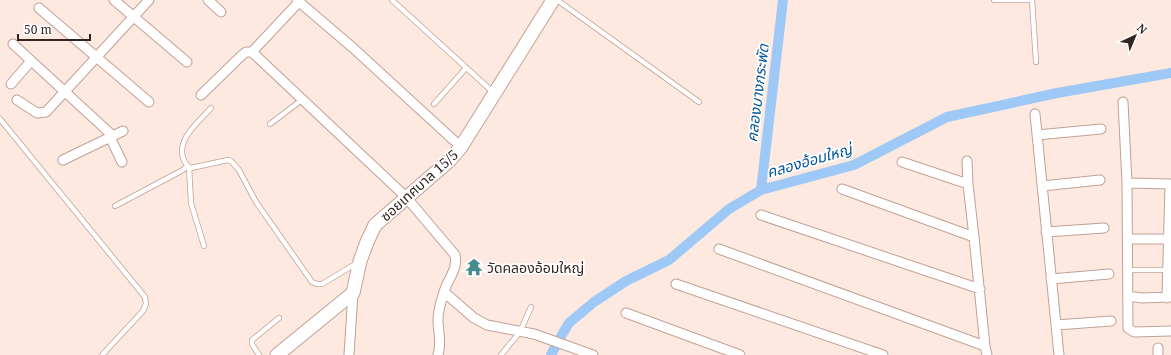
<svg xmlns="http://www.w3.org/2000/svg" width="1171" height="355" viewBox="0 0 1171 355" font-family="'Noto Serif','Noto Sans Thai',serif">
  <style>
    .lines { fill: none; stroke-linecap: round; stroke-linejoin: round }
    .canal { stroke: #9ec9f7; stroke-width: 10 }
    .lane-casing { stroke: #c2a094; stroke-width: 6 }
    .street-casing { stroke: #c2a094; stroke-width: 11 }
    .secondary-casing { stroke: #c2a094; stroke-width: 15 }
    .lane { stroke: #fff; stroke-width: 4.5 }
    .street { stroke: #fff; stroke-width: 9 }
    .secondary { stroke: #fff; stroke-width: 13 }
    .labels { text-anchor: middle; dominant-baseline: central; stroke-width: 3.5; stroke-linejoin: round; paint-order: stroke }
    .street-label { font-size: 14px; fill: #322520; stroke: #fff }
    .poi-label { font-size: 14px; fill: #322520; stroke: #fff; text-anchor: start }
    .water-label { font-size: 15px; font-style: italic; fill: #005497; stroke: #fff }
  </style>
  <rect width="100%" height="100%" fill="#fee9e1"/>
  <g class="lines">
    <path class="canal" d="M761 190 783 0
      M551 355 557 343 569 323 594 302 626 281 669 260 729 209 761 190 854 165 947 117 1057 93 1171 73"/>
    <g class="lane-casing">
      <path id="lane" d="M392 0 494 93
        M557 0 699 102
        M994 0H1032L1036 62
        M434 104 466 68
        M211 108C199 122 177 138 183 158 185 163 187 166 191 168L228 160 231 161 239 170 256 202 312 282 317 284H322L357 263
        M0 119 145 297 146 304 143 311 102 355
        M270 124 303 99
        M189 167 191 203 204 246
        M115 206 181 171 188 166
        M1127 270H1169
        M259 355 252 344V340L279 318
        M501 355 520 332 531 307"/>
    </g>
    <g class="street-casing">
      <path id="street" d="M114 0 187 62
        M208 0 221 12
        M297 0 352 47 461 147
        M39 8 149 102
        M13 44 113 136
        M252 52 299 2
        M11 84 31 61
        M201 95 241 56 246 52H252L406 197 455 255C458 270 448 278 444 292L474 318 487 325 534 334 593 355
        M17 100 37 113 46 112 149 0
        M1123 102 1127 183 1128 328 1134 332 1171 331
        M1035 114 1059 355
        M1037 135 1101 129
        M110 137 122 162
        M63 160 123 131
        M967 161 968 184
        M902 162 968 184 974 237 985 346 987 355
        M1127 183 1171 184
        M1042 186 1100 180
        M842 189 974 237
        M761 215 980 289
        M1046 232 1104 228
        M1128 239H1171
        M719 249 985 346
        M1051 279 1109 274
        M676 284 883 355
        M1128 296 1142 298 1171 297
        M1167 298 1170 184
        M626 313 740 355
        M1056 325 1111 321
        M1158 348V355
        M349 355 353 293
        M438 355C442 343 438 332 438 320 438 310 441 301 444 292"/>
    </g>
    <g class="secondary-casing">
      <path id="secondary" d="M277 355 353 293 360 261 367 242 375 225 450 160 461 147 553 0"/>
    </g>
    <use href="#lane" class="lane"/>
    <use href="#street" class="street"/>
    <use href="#secondary" class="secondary"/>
  </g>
  <defs>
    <g id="temple-bare" transform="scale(1.38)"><path d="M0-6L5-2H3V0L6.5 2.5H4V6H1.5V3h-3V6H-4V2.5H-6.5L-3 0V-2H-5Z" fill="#448c8e" stroke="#fff" stroke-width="2.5" paint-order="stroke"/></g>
  </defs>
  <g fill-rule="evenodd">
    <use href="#temple-bare" x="474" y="267"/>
  </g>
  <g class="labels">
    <g class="street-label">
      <text transform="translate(419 185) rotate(-42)">ซอยเทศบาล 15/5</text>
    </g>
    <g class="poi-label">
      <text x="487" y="267">วัดคลองอ้อมใหญ่</text>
    </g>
    <g class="water-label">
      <text transform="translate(757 93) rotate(-83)">คลองบางกระพัด</text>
      <text transform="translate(809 160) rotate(-16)">คลองอ้อมใหญ่</text>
    </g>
  </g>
  <g transform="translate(1135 36) rotate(44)" stroke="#ffffff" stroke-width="3" paint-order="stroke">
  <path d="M0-3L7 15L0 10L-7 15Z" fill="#322520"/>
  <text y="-6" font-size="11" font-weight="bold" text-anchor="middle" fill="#322520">N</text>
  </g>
  <path d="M18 34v6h72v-6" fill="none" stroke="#322520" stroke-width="2"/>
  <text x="24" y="34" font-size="12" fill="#322520" stroke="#ffffff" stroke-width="3" paint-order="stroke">50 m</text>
</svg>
